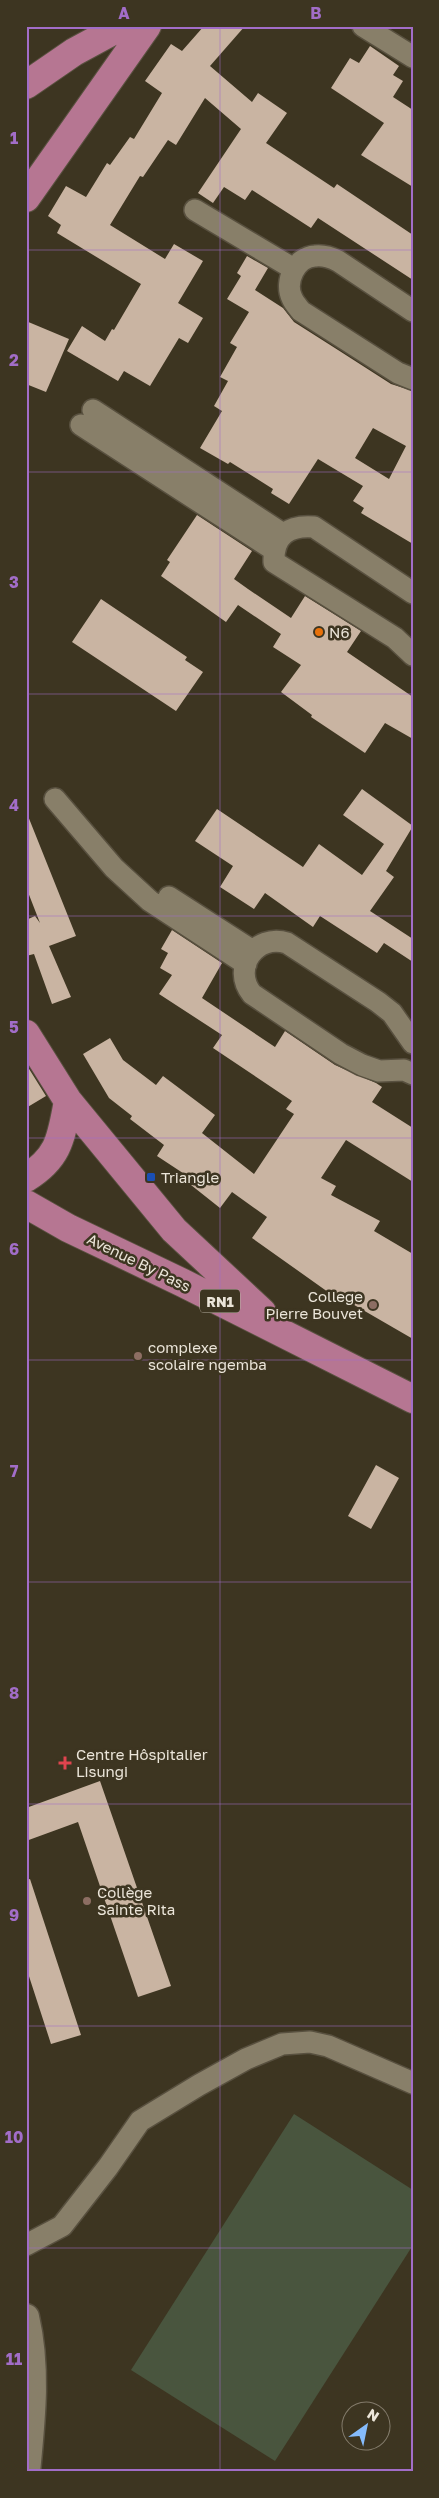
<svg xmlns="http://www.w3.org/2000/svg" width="439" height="2498" viewBox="0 0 439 2498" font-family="'Golos Text',sans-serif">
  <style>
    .green { fill: #49553e }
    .building { fill: #c9b4a2; fill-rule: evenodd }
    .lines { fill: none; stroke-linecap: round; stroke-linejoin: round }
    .minor-casing { stroke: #58503f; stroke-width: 24 }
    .tertiary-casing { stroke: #58503f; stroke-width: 29 }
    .trunk-casing { stroke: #58503f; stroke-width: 30 }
    .minor { stroke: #887f69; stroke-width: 21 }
    .tertiary { stroke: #887f69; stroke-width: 26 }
    .trunk { stroke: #b67692; stroke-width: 28 }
    .grid { fill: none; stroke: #a26dc8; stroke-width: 1; stroke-opacity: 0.55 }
    .food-dot { fill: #e8710a; stroke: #3d3521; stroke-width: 2 }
    .transit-dot { fill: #1a4fb4; stroke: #3d3521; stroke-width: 2 }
    .education-dot { fill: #8d6e63; stroke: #3d3521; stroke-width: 2 }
    .health-dot { fill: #e0444e; stroke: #3d3521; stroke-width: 2 }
    .labels { text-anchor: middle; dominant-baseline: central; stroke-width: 5; stroke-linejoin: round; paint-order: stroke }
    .shield { fill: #3d3521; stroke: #b7b0a2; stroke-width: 1 }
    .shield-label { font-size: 14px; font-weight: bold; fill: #ebe5d9 }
    .poi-label { font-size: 15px; fill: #ebe5d9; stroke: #3d3521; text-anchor: start }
    .street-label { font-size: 15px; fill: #ebe5d9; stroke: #3d3521 }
    .neatline { fill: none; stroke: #a26dc8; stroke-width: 2 }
    .grid-label { font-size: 16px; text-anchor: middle; font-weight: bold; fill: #a26dc8 }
  </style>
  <rect width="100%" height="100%" fill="#3d3521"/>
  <path class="green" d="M294 2114 413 2190V2245L275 2461 131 2370Z"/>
  <path class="building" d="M204 26H245L210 66 252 102 258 93 287 113 266 143 334 188 337 184 413 235V280L318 218 311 228 252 190 245 200 224 187 213 203 198 193 241 129 205 98 176 145 168 140 143 177 140 176 110 225 165 259 174 244 203 261 178 303 203 318 188 343 179 338 150 386 124 371 118 381 67 351 82 326 105 341 112 329 114 330 141 284 57 233 61 225 48 216 66 186 86 197 107 163 110 165 130 137 134 139 162 93 145 81 171 44 182 51Z
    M370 46 399 66 393 75 403 81 393 97 413 110V187L361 155 384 123 331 88 350 58 359 63Z
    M247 256 268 268 255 290 283 308 294 322 338 350 391 384 413 391V544L361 513 364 508 353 501 363 486 318 459 289 504 271 493 273 489 230 462 228 464 200 448 222 411 214 406 228 381 220 377 237 347 230 343 249 312 227 299 241 276 237 273ZM373 428 406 446 389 479 355 458Z
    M26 321 69 339 46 392 26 384Z
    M197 515 252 551 234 579 248 589 291 618 305 596 361 631 347 652 413 697V739L385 723 365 753 311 717 312 715 281 692 301 665 273 647 281 634 238 605 226 622 161 576 170 562 167 560Z
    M101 599 187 657 185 660 203 672 176 711 72 642Z
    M362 789 413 826 386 871 394 877 370 911 413 939V962L384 943 377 953 320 916 313 927 265 893 254 909 220 887 233 866 195 841 217 809 303 867 319 844 362 875 384 844 343 815Z
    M26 811 76 936 49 946 71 997 52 1004 34 954 26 956V920L35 916 40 923 26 887Z
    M172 930 222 963 202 998 275 1047 285 1031 335 1065 376 1083 382 1087 372 1102 413 1128V1182L346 1140 321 1178 336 1186 331 1195 380 1221 374 1231 413 1254V1339L337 1295 335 1297 252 1238 267 1217 232 1192 220 1208 191 1185 195 1181 157 1156 164 1145 130 1119 132 1116 109 1098 83 1054 110 1038 123 1060 156 1085 163 1076 215 1115 202 1133 254 1174 294 1114 286 1109 292 1101 213 1048 222 1035 159 994 172 975 160 968 168 953 161 949Z
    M26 1064 46 1096 26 1108Z
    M376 1465 399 1478 371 1529 348 1516Z
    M100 1781 171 1986 138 1997 78 1822 26 1841V1808Z
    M30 1879 81 2035 51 2044 26 1967V1880Z"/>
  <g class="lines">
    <g class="minor-casing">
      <path id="minor" d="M363 26 413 57
        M195 210 294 269
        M413 311 338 261C330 257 323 255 315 256 296 257 284 281 292 298 294 303 298 307 301 311L398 373 413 379
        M93 410 283 534
        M81 425 274 550
        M413 593 314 527C289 525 273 535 274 562L395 638 413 655
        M55 799 114 868 150 901 246 964
        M169 897 253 951
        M413 1043 392 1013 378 1002 287 943C256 933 231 968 252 994L341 1054 362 1065 379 1071 404 1070 413 1074
        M26 2245 62 2226 108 2167 140 2121 199 2085 246 2059 282 2044 310 2042 328 2046 413 2083"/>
    </g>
    <g class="tertiary-casing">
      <path id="tertiary" d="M26 2317C38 2368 32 2421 27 2472"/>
    </g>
    <g class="trunk-casing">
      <path id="trunk" d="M26 85 74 52 122 26
        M26 198 147 26
        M26 1034 68 1101 174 1230 262 1312
        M26 1178C60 1157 61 1137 68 1101
        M26 1204 68 1228 183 1283 413 1399"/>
    </g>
    <use href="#minor" class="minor"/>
    <use href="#tertiary" class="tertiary"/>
    <use href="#trunk" class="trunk"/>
  </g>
  <path class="grid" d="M220 26V2472M26 250H413M26 472H413M26 694H413M26 916H413M26 1138H413M26 1360H413M26 1582H413M26 1804H413M26 2026H413M26 2248H413"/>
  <circle class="food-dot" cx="319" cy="632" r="5"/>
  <rect class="transit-dot" x="146" y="1172" width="10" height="10" rx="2.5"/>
  <g class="education-dot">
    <circle cx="373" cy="1305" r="5"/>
    <circle cx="138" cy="1356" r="5"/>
    <circle cx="87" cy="1901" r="5"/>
  </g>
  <path class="health-dot" d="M62.5 1755.5h5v5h5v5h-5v5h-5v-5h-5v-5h5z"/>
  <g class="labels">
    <rect class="shield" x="200" y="1289.5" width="40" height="23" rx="4"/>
    <g class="shield-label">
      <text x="220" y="1301">RN1</text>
    </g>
    <g class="poi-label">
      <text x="329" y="632">N6</text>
      <text x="161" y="1177">Triangle</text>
      <text x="363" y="1296" text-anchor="end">College<tspan x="363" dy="17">Pierre Bouvet</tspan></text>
      <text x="148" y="1347">complexe<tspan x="148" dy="17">scolaire ngemba</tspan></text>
      <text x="76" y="1754">Centre Hôspitalier<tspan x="76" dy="17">Lisungi</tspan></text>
      <text x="97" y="1892">Collège<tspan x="97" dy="17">Sainte Rita</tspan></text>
    </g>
    <g class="street-label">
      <text transform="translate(139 1262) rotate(26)">Avenue By Pass</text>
    </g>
  </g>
  <rect width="439" height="2498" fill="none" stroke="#3d3521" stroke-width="55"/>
  <g transform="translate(366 2426) rotate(33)"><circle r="24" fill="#3d3521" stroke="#837b6b"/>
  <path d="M0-4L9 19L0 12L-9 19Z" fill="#85bbfb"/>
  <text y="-8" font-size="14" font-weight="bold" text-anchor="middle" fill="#ebe5d9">N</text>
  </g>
  <rect x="28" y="28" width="384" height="2442" class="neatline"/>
  <g class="grid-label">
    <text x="124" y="19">A</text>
    <text x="316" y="19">B</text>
    <text x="14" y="144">1</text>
    <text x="14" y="366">2</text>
    <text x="14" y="588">3</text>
    <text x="14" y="811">4</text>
    <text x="14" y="1033">5</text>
    <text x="14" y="1255">6</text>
    <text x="14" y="1477">7</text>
    <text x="14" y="1699">8</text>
    <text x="14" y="1921">9</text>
    <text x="14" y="2143">10</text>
    <text x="14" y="2365">11</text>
  </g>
</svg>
